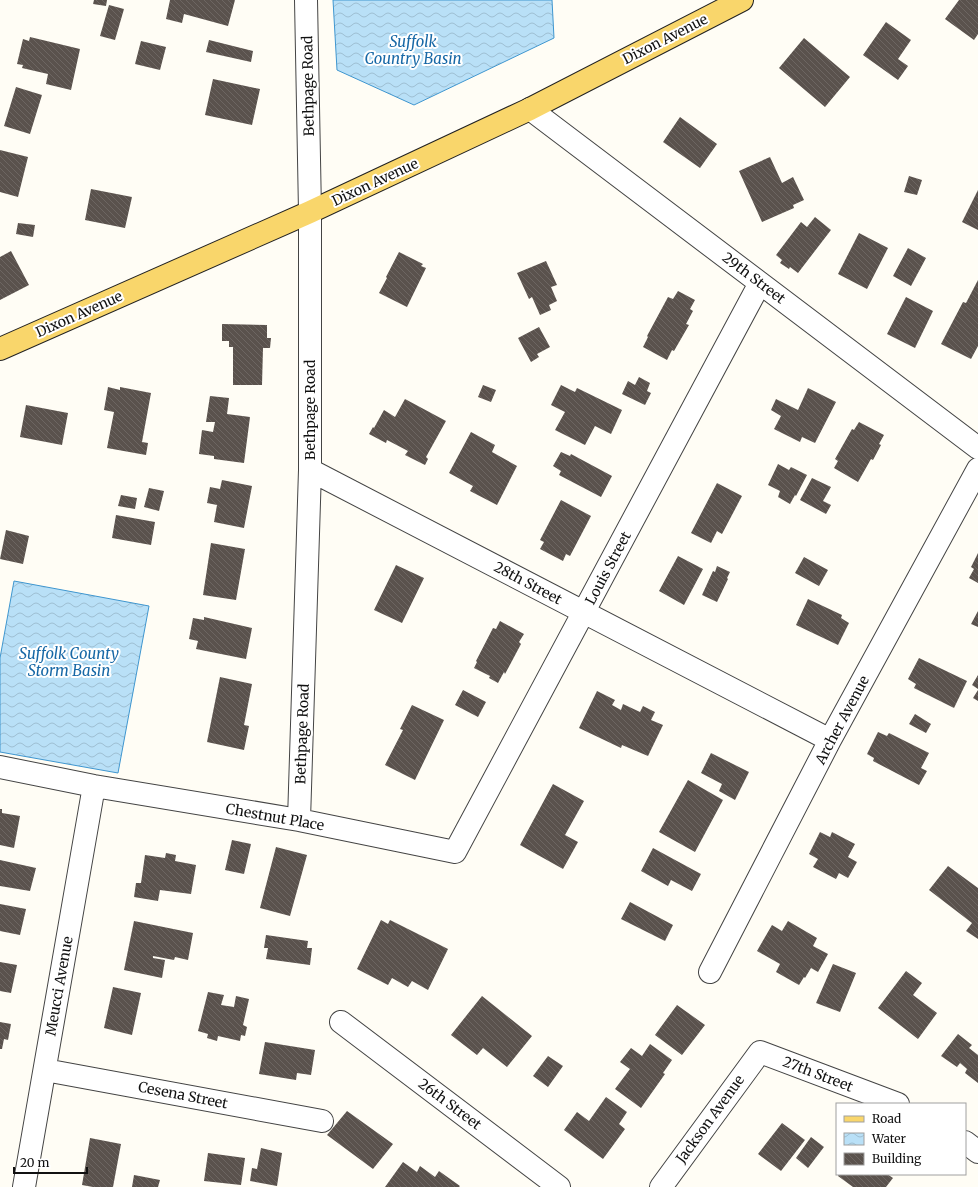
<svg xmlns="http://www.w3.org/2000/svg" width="978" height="1187" viewBox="0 0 978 1187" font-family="Merriweather,serif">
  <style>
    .water { fill: url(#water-waves); stroke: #3f96cf }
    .building { fill: url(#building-back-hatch) }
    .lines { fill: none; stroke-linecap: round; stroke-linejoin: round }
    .minor-casing { stroke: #444; stroke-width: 24 }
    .major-casing { stroke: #222; stroke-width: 24 }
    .minor { stroke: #fff; stroke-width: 22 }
    .major { stroke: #f9d66b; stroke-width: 22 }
    .labels { text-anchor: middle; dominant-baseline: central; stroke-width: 4; stroke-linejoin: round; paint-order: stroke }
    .street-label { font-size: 14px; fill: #111; stroke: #fff }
    .water-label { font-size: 15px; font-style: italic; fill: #1768a6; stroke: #fff }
  </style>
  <defs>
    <pattern id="water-waves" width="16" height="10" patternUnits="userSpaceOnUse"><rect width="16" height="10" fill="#b9e0f7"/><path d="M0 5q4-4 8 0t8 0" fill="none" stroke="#9ebfd3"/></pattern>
    <pattern id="building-back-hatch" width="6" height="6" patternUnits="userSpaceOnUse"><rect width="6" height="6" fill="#5a524d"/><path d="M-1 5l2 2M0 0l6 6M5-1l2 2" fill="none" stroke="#6d6662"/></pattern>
  </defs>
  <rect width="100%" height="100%" fill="#fffdf5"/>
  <path class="water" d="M333 0H552L554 38 414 105 337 70Z
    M14 581 149 606 118 773 0 752V658Z"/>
  <path class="building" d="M94 0H107L106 6 93 4Z
    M170 0H235L228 26 184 14 182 23 166 19Z
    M959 0H978V34L974 40 945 19Z
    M109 5 124 9 115 40 100 36Z
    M886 22 911 40 898 59 908 66 898 80 863 55Z
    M30 37 80 49 71 90 46 84 48 74 22 68 23 65 17 64 23 39 29 41Z
    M804 38 850 77 825 107 779 68Z
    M209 40 253 51 251 62 206 52Z
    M141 41 166 47 160 70 135 64Z
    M213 79 260 89 252 125 205 115Z
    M16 87 42 95 30 134 4 126Z
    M680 117 717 144 700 168 663 142Z
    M0 150 28 157 18 197 0 192Z
    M770 157 782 183 793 177 804 200 793 205 794 208 762 222 739 171Z
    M909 176 922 180 917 195 904 192Z
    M91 189 132 197 125 228 85 220Z
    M978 190V230L962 222Z
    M815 217 831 230 798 273 790 267 789 269 780 263 782 260 776 255 801 222 807 227Z
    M18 223 35 225 33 237 16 234Z
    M859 233 888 248 867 289 838 274Z
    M908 248 926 258 911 286 893 276Z
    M11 251 29 285 0 300V257Z
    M399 252 423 264 421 266 426 268 407 307 379 293 387 278 386 277Z
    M546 261 557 285 551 287 557 301 549 305 551 310 540 315 532 297 529 299 517 273Z
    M978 280V346L971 359 941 344 963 302 966 303Z
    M678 291 695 300 690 309 693 311 686 324 689 325 674 351 672 350 667 360 643 347 648 337 647 336 668 297 673 299Z
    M906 297 933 311 915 348 887 334Z
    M222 324 267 325V338H271L270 348H263L262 385H233V347H229V341H222Z
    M539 327 550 347 537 354 539 357 531 362 518 338Z
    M639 377 650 383 647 391 651 393 645 405 622 394 628 381 635 385Z
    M483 385 496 390 491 402 478 397Z
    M561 385 575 392 577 388 622 410 611 434 595 426 585 445 555 430 565 412 551 405Z
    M108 387 120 390V387L151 393 142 442 148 443 146 455 107 448 114 412 104 410Z
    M808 388 836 402 815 443 802 437 800 442 774 429 781 416 771 410 776 399 798 410Z
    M210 396 229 398 227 414 250 417 244 463 214 459V456L199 454 202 430 213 432 215 422H206Z
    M405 399 446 421 426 457 428 459 425 465 405 455 408 451 387 440 386 443 369 434 373 427 374 428 384 410 395 417Z
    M26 405 68 413 62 445 20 437Z
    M859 422 884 435 879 444 881 445 873 460 871 459 858 482 834 468 838 461 835 459 852 429 854 430Z
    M471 432 495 445 492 452 517 466 497 505 470 491 473 486 449 473Z
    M561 452 570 456 571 454 612 476 601 497 559 475 561 471 553 466Z
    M778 464 789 470 791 467 807 475 796 496 795 495 790 504 778 497 780 491 768 485Z
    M812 478 831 487 823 501 831 505 826 514 800 500Z
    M222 480 252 486 244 528 214 522 217 505 207 503 210 487 220 489Z
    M717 483 742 496 722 534 717 531 711 543 691 533Z
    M149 488 164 491 159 511 144 507Z
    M121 495 137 498 135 509 118 506Z
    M561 500 591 516 570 556 566 554 563 561 540 549 544 542 540 540Z
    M116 515 155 522 151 545 112 538Z
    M6 530 29 536 23 564 0 559Z
    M211 543 245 549 236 600 203 595Z
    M978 553V583L969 578 974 569 971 567Z
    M678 556 703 569 684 605 659 591Z
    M804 557 828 570 819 586 795 573Z
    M396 565 424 578 402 623 374 610Z
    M717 566 730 572 727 578 728 579 717 602 702 595 713 571 715 572Z
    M808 599 842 615 841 618 849 623 838 645 796 625Z
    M978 611V627L971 624Z
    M204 617 252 628 246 659 196 649 198 641 189 639 193 618 204 620Z
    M500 621 524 634 519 642 521 644 505 674 504 672 498 683 489 678 490 676 474 668 477 662 476 661 493 628 496 629Z
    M919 658 967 681 954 708 914 688 916 684 908 679Z
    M978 675V689L972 685Z
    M220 677 252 684 244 725 249 726 244 750 207 742Z
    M463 690 486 702 478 717 455 705Z
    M978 690V701L973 698Z
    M597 691 615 700 612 705 621 710 623 704 640 712 643 706 655 712 651 720 663 725 648 756 622 745 621 748 579 728Z
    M412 705 444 720 415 780 385 765 403 730 400 729Z
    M915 714 931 724 926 733 909 724Z
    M878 732 887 736 889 733 929 753 921 768 927 771 919 785 873 761 874 758 867 754Z
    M711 753 749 772 735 800 719 791 722 784 701 773Z
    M688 780 723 800 695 852 659 832Z
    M553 784 584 801 565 835 578 842 563 869 520 845Z
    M0 809H2V813L20 816 14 848 0 845Z
    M820 832 830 837 832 832 855 844 848 857 857 862 848 878 839 873 836 879 813 867 818 859 809 854Z
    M232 840 251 844 244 874 225 870Z
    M276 847 307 855 290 916 260 908Z
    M653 848 701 874 692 891 671 880 668 886 641 871Z
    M166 853 176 855 175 861 196 865 191 894 160 890 158 901 134 897 136 883H141L145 855 165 858Z
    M0 860 36 868 30 891 0 886Z
    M948 866 978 888V939L966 931 972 923 929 890Z
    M630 902 673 925 665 941 621 919Z
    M0 904 26 909 20 935 0 931Z
    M381 920 388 924 390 920 448 949 428 990 412 981 408 987 392 978 388 985 357 969Z
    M134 921 193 933 188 960 175 957 174 960 153 956V958L165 960 162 978 124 970Z
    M788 921 817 938 813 946 828 954 818 972 811 968 805 978 804 977 799 985 776 972 780 964 757 951 772 925 782 931Z
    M266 935 308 941 307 948H312L310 965 266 959 268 948H264Z
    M0 962 17 965 11 993 0 991Z
    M833 964 856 973 840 1012 816 1003Z
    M906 971 922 983 913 995 937 1013 918 1039 878 1008Z
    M113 987 141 993 132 1035 104 1028Z
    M208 992 224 995 221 1005 234 1007 236 996 249 999 243 1025 247 1027 245 1036 241 1035 240 1041 218 1036 217 1041 207 1038 208 1034 198 1031Z
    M482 996 532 1036 507 1067 483 1048 477 1055 451 1035Z
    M677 1005 705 1025 682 1055 655 1035Z
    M0 1022 11 1024 8 1040 4 1039 2 1049H0Z
    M958 1034 972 1045 969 1048 978 1055V1083L965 1073 967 1069 960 1063 957 1067 941 1056Z
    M265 1042 315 1050 311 1075 297 1073 296 1080 259 1074Z
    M650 1044 672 1060 663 1073 665 1074 641 1108 615 1089 630 1069 620 1062 631 1048 642 1056Z
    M548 1056 563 1066 548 1087 533 1076Z
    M606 1097 627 1112 619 1124 625 1129 603 1159 564 1130 577 1112 589 1121Z
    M347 1111 393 1144 373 1169 327 1135Z
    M782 1123 805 1140 781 1171 758 1154Z
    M811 1137 824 1147 808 1168 796 1158Z
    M90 1138 121 1144 113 1187H93L82 1185Z
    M261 1148 282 1153 277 1186 250 1181 252 1168 257 1169Z
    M208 1153 245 1158 241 1185 204 1181Z
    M403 1162 417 1172 420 1166 435 1177 439 1171 460 1186 459 1187H385Z
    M839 1174H887L893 1178 886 1187H853L838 1176Z
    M134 1175 160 1180 158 1187H132Z"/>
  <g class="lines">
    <g class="minor-casing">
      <path id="minor" d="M530 109 978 448
        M310 470 830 740
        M0 767 94 786 299 820 455 852 760 283
        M299 820 310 470V212L306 0
        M710 972 830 740 978 469
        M341 1022 559 1187
        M45 1070 322 1121
        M965 1142 978 1152
        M24 1187 94 786
        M661 1187 760 1052 898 1104"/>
    </g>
    <g class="major-casing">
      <path id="major" d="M0 349 310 212 530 109 742 0"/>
    </g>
    <use href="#minor" class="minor"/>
    <use href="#major" class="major"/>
  </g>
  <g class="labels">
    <g class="street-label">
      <text transform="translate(665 39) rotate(-27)">Dixon Avenue</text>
      <text transform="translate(308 86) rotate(-91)">Bethpage Road</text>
      <text transform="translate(375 182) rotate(-25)">Dixon Avenue</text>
      <text transform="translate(754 278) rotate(37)">29th Street</text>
      <text transform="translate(79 314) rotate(-24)">Dixon Avenue</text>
      <text transform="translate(310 410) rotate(-90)">Bethpage Road</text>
      <text transform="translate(608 568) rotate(-62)">Louis Street</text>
      <text transform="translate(528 583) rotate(28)">28th Street</text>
      <text transform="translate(842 720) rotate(-62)">Archer Avenue</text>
      <text transform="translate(302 734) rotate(-88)">Bethpage Road</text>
      <text transform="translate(275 817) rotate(10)">Chestnut Place</text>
      <text transform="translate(59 986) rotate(-80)">Meucci Avenue</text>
      <text transform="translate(818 1074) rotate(21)">27th Street</text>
      <text transform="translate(183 1095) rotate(11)">Cesena Street</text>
      <text transform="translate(450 1104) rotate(37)">26th Street</text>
      <text transform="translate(710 1119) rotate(-54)">Jackson Avenue</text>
    </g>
    <g class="water-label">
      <text x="413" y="41">Suffolk<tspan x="413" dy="17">Country Basin</tspan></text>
      <text x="69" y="653">Suffolk County<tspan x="69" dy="17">Storm Basin</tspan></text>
    </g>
  </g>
  <rect x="836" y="1103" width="130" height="72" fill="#ffffff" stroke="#a0a0a0"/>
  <rect x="844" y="1116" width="20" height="6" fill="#f9d66b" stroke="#a0a0a0"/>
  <text x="872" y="1123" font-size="12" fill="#111111">Road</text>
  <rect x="844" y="1133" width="20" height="12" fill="url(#water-waves)" stroke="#a0a0a0"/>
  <text x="872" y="1143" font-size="12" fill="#111111">Water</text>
  <rect x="844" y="1153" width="20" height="12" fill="url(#building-back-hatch)" stroke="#a0a0a0"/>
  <text x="872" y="1163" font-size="12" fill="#111111">Building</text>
  <path d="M14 1167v6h73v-6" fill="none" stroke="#111111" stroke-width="2"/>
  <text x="20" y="1167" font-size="12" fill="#111111" stroke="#ffffff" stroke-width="3" paint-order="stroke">20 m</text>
</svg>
